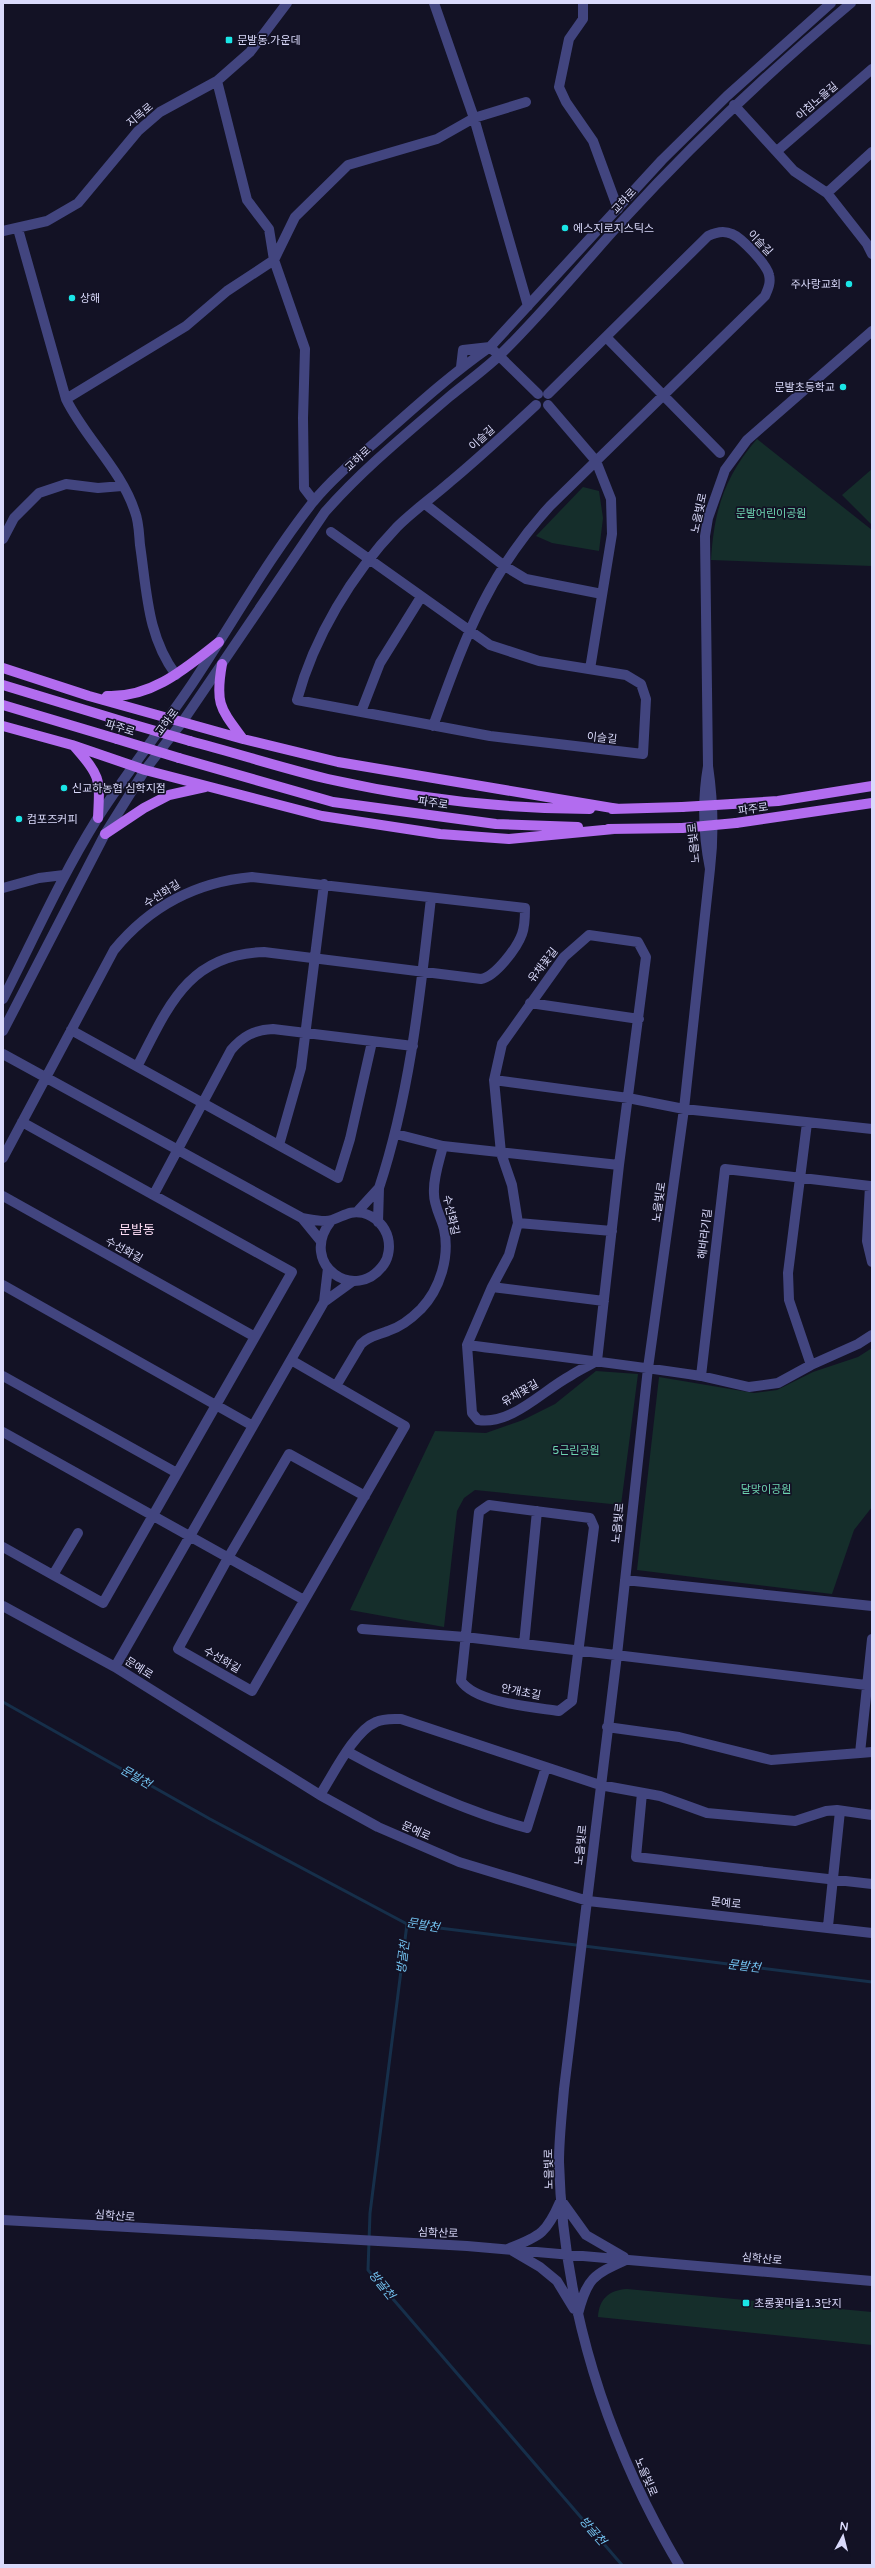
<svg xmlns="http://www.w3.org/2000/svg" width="875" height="2568" viewBox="0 0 875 2568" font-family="'Varela Round','Noto Sans KR',sans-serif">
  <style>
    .green { fill: #152e2b }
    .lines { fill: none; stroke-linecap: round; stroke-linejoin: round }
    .stream { stroke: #162f4a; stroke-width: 3 }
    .minor { stroke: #42457f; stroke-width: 10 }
    .major { stroke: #b26cef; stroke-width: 10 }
    .major-bridge { stroke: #b26cef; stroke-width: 10 }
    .poi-dot { fill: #1ae5e6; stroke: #131225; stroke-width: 1.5 }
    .labels { text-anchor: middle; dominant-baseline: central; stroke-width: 3.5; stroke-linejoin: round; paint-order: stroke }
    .poi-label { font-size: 11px; fill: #dadafb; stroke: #131225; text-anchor: start }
    .street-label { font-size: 11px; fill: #dadafb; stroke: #131225 }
    .park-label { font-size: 11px; fill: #6dd4b0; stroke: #131225 }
    .water-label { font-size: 12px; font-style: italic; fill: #73c2f0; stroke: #131225 }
    .quarter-label { font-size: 13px; fill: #fbdbf3; stroke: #131225 }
  </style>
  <rect width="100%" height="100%" fill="#131225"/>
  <path class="green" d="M757 439 872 530V566L711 560C714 511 724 477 757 439Z
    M872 469V525L842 495Z
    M583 487 599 491 603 518 599 551 552 543 536 536Z
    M872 1348V1507L854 1530 832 1594 637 1570 659 1377 754 1393 777 1390 813 1372 858 1357Z
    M596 1371 638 1374 621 1505 475 1490 464 1498 457 1511 444 1627 350 1610 435 1431 486 1433 523 1420 555 1404Z
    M627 2289 872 2312V2345L598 2317C599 2299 609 2290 627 2289Z"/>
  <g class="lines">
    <path class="stream" d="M3 1702 210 1819 407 1924 872 1982
      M407 1924 370 2213 368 2270 622 2565"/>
    <path class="minor" d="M434 3 474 118 528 306
      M583 3V19L569 39 559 87 566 102 593 141 618 209
      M217 81 247 200 269 229 274 260 305 349 303 418 304 488 314 501
      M734 105 794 171 827 193 867 244 872 254
      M777 151 872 69
      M827 193 872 152
      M18 229 66 399C85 438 121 469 135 512 139 522 139 535 140 545 147 592 147 636 176 675
      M3 231 47 221 78 203 138 131 160 112 217 81 250 52 287 3
      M606 337 720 453
      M461 367 463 350 490 347 538 394
      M66 399 186 326 227 291 274 260 295 217 348 165 437 139 474 118 526 102
      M548 405 596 461 611 499 612 534 590 669
      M425 504 503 565 526 579 602 594
      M331 532 490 645 539 661 626 675 641 684 646 699 643 754 490 736 297 700C314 637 352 574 397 527 413 511 433 497 450 482 480 457 508 431 536 405
      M3 539 14 518 39 493 66 484 98 488 122 486
      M361 712 380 663 421 597
      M433 726C465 639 486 576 550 506L765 296C768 289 771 283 769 275 767 265 742 238 732 234 724 230 716 232 708 236L548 394
      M708 766C702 801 703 834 710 869 714 835 713 800 708 766L705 536 708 518 725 470 747 440 872 331
      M3 888 39 878 64 875
      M3 999C34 938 61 877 97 819 126 773 161 730 192 684 232 624 268 559 313 502 332 479 356 459 379 439 415 407 450 375 490 347L662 160 727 96 831 3
      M530 1003 639 1019
      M71 1030 338 1178 350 1139 372 1042
      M3 1031 105 834 145 770 183 721 325 512C363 469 406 434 449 397 466 383 484 370 500 355 544 312 583 264 624 219 695 141 771 70 851 3
      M3 1054 302 1218
      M807 1123 788 1273 789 1300 811 1365
      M396 1134 443 1146 619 1165
      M279 1145 301 1068 324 884
      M3 1158 114 950C150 906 196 882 252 877L525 908C525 916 525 926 522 934 517 948 495 977 481 979L264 952C188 954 168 1007 138 1065
      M379 1188C410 1094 420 996 431 898
      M154 1194 231 1050C243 1036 254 1030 273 1029L413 1046
      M3 1196 255 1337
      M357 1212 379 1188 378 1222
      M518 1223 612 1231
      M320 1240 302 1218C310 1219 324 1223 332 1220 344 1216 350 1210 363 1213 375 1216 385 1226 388 1238 390 1246 389 1257 384 1264 356 1305 297 1264 331 1221
      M872 1262 867 1241 870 1186 725 1169 701 1376 749 1387 778 1383 811 1365 858 1344 872 1335
      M328 1268 324 1302 353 1281
      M3 1285 253 1426
      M492 1287 604 1301
      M467 1345 492 1287 509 1255 518 1223 512 1185 501 1153 494 1080
      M291 1360 405 1426 252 1691 178 1649 228 1558 289 1454 365 1496
      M3 1376 177 1473
      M701 1376C623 1364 545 1355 467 1345L472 1413 478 1420C512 1425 542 1391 570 1376 579 1370 588 1366 597 1361L619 1165 646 957 638 942 589 935 564 957 502 1044 494 1080 628 1098 684 1109 872 1129
      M336 1386 361 1344C369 1336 378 1335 388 1331 401 1327 412 1318 421 1309 440 1289 450 1257 444 1229 441 1217 434 1206 434 1194 433 1178 439 1162 443 1146
      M3 1432 304 1600
      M489 1505 590 1518 594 1527 572 1701 559 1711C533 1707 476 1703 461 1681L479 1512Z
      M3 1547 103 1603 292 1272 22 1122
      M53 1575 78 1533
      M625 1580 872 1606
      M3 1606 115 1667 320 1795 378 1827 459 1862 588 1901 872 1933
      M362 1629 465 1637 866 1685 872 1684
      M872 1639 860 1753 872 1752
      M524 1644 537 1511
      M115 1667 324 1302
      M607 1727 679 1737 771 1760 860 1753
      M348 1752C406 1784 464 1811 527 1828L546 1767
      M642 1793 636 1857 872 1884
      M320 1795C333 1775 354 1731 376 1722 384 1718 393 1719 401 1719L600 1785 660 1796 707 1813 795 1821 826 1811 837 1810 872 1815
      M828 1926 840 1811
      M563 2203 586 2235 624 2257
      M3 2220 467 2246 872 2281
      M510 2248C541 2236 547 2232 560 2202
      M511 2250 540 2267 557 2281 574 2309
      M578 2314C587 2278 593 2275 626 2260
      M679 2565C606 2442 563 2305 559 2162 559 2138 562 2113 564 2089L617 1655 648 1368 684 1109 710 869"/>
    <path class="major" d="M222 664C215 704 220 708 243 739
      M3 668 89 696 243 739 338 762 618 809
      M3 685 128 723
      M107 696C152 698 186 668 219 642
      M3 705 117 739
      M3 726 72 745 145 770 322 816 440 834 509 839 614 829
      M190 741C236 753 282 768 328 779 413 798 502 809 590 809
      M74 746C101 777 100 778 98 818
      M179 758 333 802 496 824 578 827
      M732 804 778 801 872 786
      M612 809 682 807
      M736 823 872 803
      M608 829 682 828
      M105 834 144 808 169 795 205 787"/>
    <path class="major-bridge" d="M128 723 190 741
      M117 739 179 758
      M682 807 732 804
      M682 828 736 823"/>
  </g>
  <g class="poi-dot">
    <rect x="225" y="36" width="8" height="8" rx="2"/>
    <circle cx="565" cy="228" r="4"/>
    <circle cx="849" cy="284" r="4"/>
    <circle cx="72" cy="298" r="4"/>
    <circle cx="843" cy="387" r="4"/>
    <circle cx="64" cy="788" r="4"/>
    <circle cx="19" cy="819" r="4"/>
    <rect x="742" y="2299" width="8" height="8" rx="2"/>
  </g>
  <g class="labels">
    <g class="poi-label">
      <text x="237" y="40">문발동.가운데</text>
      <text x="573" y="228">에스지로지스틱스</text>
      <text x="841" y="284" text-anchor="end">주사랑교회</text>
      <text x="80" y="298">상해</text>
      <text x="835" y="387" text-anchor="end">문발초등학교</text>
      <text x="72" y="788">신교하농협 심학지점</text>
      <text x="27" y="819">컴포즈커피</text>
      <text x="754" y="2303">초롱꽃마을1.3단지</text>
    </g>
    <g class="street-label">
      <text transform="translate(817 101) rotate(-41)">아침노을길</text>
      <text transform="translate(140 115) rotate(-40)">지목로</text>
      <text transform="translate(624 201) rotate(-47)">교하로</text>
      <text transform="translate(760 243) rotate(46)">이슬길</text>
      <text transform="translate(482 438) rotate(-42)">이슬길</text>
      <text transform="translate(358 459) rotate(-43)">교하로</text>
      <text transform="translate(699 513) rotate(-78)">노을빛로</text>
      <text transform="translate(167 722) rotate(-53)">교하로</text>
      <text transform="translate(120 728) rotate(17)">파주로</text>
      <text transform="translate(602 738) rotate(6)">이슬길</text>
      <text transform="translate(433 803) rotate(8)">파주로</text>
      <text transform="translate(753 809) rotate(-8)">파주로</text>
      <text transform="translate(694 843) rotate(-96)">노을빛로</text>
      <text transform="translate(162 894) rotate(-32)">수선화길</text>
      <text transform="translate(543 965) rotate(-52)">유채꽃길</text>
      <text transform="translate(659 1202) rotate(-82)">노을빛로</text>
      <text transform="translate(451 1215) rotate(77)">수선화길</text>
      <text transform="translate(705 1234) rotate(-83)">해바라기길</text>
      <text transform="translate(124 1250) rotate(29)">수선화길</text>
      <text transform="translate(520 1393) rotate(-30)">유채꽃길</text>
      <text transform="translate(618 1523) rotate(-84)">노을빛로</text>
      <text transform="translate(222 1660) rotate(30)">수선화길</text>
      <text transform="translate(139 1668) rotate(32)">문예로</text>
      <text transform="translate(521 1692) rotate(11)">안개초길</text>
      <text transform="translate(416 1831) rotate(24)">문예로</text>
      <text transform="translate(581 1845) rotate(-84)">노을빛로</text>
      <text transform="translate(726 1903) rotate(6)">문예로</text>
      <text transform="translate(549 2169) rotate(-91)">노을빛로</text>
      <text transform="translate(115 2216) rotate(4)">심학산로</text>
      <text transform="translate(438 2233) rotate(2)">심학산로</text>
      <text transform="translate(762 2259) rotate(5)">심학산로</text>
      <text transform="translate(646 2477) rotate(67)">노을빛로</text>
    </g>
    <g class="park-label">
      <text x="771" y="513">문발어린이공원</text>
      <text x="576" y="1450">5근린공원</text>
      <text x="766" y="1489">달맞이공원</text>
    </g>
    <g class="water-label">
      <text transform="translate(136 1777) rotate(30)">문발천</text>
      <text transform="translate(423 1925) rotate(10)">문발천</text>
      <text transform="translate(403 1957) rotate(-83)">방골천</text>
      <text transform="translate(744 1966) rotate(7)">문발천</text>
      <text transform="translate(382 2285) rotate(51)">방골천</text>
      <text transform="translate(593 2531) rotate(49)">방골천</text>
    </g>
    <g class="quarter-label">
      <text x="137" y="1230">문발동</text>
    </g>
  </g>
  <rect width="875" height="2568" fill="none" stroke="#dadafb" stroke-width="8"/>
  <g transform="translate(843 2536) rotate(7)" stroke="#131225" stroke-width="3" paint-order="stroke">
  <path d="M0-3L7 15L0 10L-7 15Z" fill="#dadafb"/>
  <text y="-6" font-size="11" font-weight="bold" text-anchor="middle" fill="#dadafb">N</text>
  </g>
</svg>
